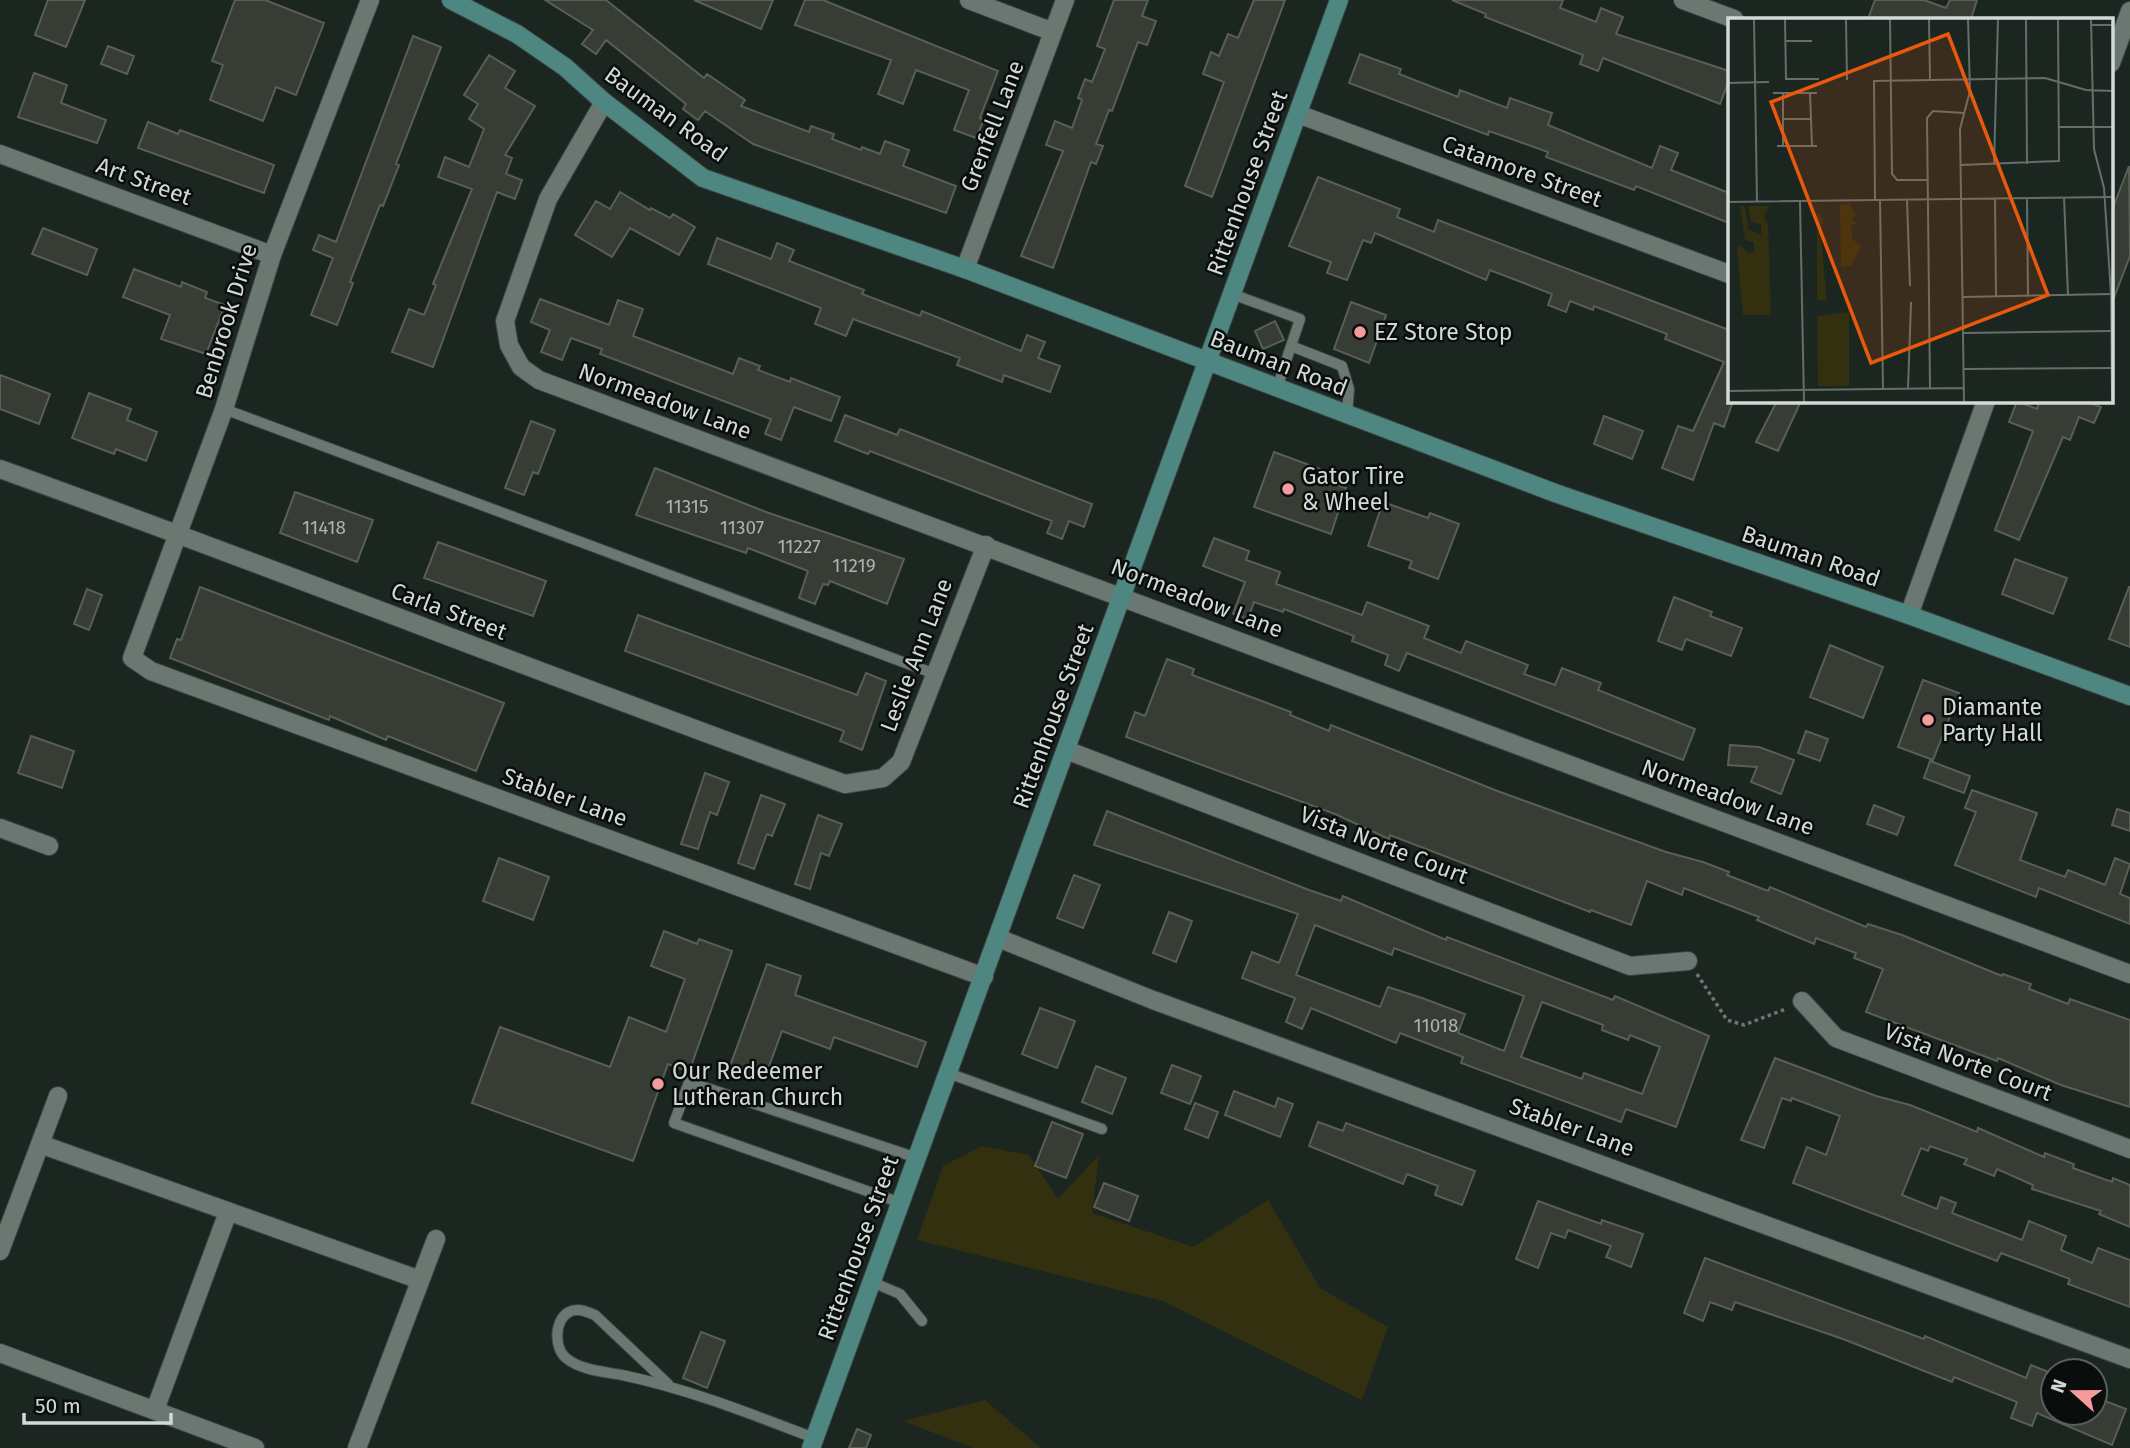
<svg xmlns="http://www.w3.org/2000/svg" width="2130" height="1448" viewBox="0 0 2130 1448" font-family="'Fira Sans',sans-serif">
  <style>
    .green { fill: #33300f }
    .building { fill: #373c34; stroke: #595f55; stroke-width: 2; fill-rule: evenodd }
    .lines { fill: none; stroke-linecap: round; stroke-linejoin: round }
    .lane-casing { stroke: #3b4440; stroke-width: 12 }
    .street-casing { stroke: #3b4440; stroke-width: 20 }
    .secondary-casing { stroke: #3b4440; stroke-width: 20 }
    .path { stroke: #6e7672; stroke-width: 3.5; stroke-dasharray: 3.5 3.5; stroke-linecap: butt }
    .lane { stroke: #6b7771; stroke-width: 10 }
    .street { stroke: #6b7771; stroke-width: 18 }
    .secondary { stroke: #4e8782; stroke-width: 18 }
    .poi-dot { fill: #f59b9e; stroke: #090e0c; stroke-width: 2.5 }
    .labels { text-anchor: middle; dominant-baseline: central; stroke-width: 5; stroke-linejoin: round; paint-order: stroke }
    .number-label { font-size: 19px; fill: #acb2ae }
    .street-label { font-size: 23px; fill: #d3d9d6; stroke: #090e0c }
    .poi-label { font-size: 23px; fill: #d3d9d6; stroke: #090e0c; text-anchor: start }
    .inset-road { fill: none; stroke: #656e69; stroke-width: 2 }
    .view { fill: #e8590c; fill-opacity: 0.15; stroke: #e8590c; stroke-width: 3.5 }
    .inset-edge { fill: none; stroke: #d3d9d6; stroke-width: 3.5 }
  </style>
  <rect width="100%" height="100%" fill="#1c2621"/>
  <path class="green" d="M982 1146 1029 1155 1058 1199 1099 1155 1092 1213 1193 1247 1268 1200 1320 1288 1388 1327 1362 1400 1163 1301 917 1240 943 1166Z
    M985 1400 1041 1448H973L903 1421Z"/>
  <path class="building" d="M48 0H85L66 47 35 35Z
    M235 0H265L324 23 296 95 276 87 263 121 210 100 223 65 212 61Z
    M545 0H606L704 78 707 74 745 100 741 106 809 132 811 126 834 134 832 139 861 150 862 147 880 154 885 141 909 150 903 166 956 186 946 213 753 144 705 111 698 120 683 109 686 104 606 40 596 54 582 44 593 30Z
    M694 0H773L761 29Z
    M805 0H823L998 71 980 118 984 120 976 138 954 130 969 90 916 70 903 104 878 94 891 60 795 25Z
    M1114 0H1148L1142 16 1156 21 1147 45 1138 42 1112 111 1109 110 1096 144 1103 146 1096 164 1091 162 1053 268 1021 256 1063 151 1046 145 1055 121 1072 128 1082 100 1078 98 1085 79 1092 82 1105 49 1097 46Z
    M1254 0H1285L1212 197 1185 186 1224 82 1203 74 1211 52 1219 56 1228 34 1238 38Z
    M1452 0H1563L1560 8 1596 22 1601 8 1623 17 1616 34 1729 71V80L1720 104 1603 58 1598 71 1580 64 1583 55 1485 17 1486 14Z
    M1875 0H1924L1946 8 1950 0H1977L1971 19H1868Z
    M413 36 441 47 396 164 399 165 383 206 380 205 350 282 353 283 337 325 311 315 333 258 313 250 319 235 336 242Z
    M108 46 134 56 127 74 101 64Z
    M1360 54 1401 69 1399 74 1458 97 1460 90 1507 108 1510 98 1552 113 1548 125 1652 168 1660 146 1678 153 1671 170 1729 193V223L1636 186 1634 190 1546 157 1548 152 1489 131 1488 135 1349 83Z
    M489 55 515 71 505 88 535 106 505 155 512 158 506 174 522 180 515 199 497 192 433 367 392 352 409 309 424 315 436 285 433 284 472 189 438 177 445 157 469 167 484 129 469 119 478 104 464 95Z
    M34 73 67 85 61 103 106 120 97 143 18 117Z
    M148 122 178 134 180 130 274 165 264 193 138 148Z
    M2129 166 2130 256 2112 303 2111 213Z
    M1318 177 1400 209 1397 217 1434 232 1438 220 1729 330V403L1732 404 1724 427 1714 423 1693 480 1662 468 1678 426 1693 431 1724 362 1665 339 1667 334 1594 306 1593 310 1570 301 1566 312 1548 305 1552 294 1490 270 1486 280 1375 233 1371 243 1363 240 1347 280 1327 273 1331 262 1289 246Z
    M620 192 650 210 651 208 670 218 673 214 695 227 679 255 630 228 612 257 575 235 596 201 610 209Z
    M43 228 97 249 87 275 32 254Z
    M717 238 771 259 777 243 794 250 789 261 864 290 862 294 920 316 922 311 1021 351 1027 335 1045 342 1038 358 1060 366 1050 392 1004 375 1002 382 957 365 960 358 853 319 846 336 815 324 821 308 708 264Z
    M134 269 181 287 182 282 207 292 205 298 225 305 206 354 161 339 170 315 123 297Z
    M540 299 609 325 618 300 643 309 633 336 733 374 739 358 760 366 758 370 790 382 791 378 840 397 831 421 794 407 781 440 765 434 771 419 600 354 602 349 571 338 562 360 541 352 550 330 531 322Z
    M1351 302 1386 315 1369 363 1334 349Z
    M1275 321 1284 340 1263 349 1255 331Z
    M0 375 50 394 39 424 0 409Z
    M89 393 131 409 127 420 157 432 146 461 116 449 114 454 72 438Z
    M1777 401H1801L1778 451 1756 442Z
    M2017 401 2037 409 2039 401H2085L2101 407 2094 423 2079 417 2070 440 2063 437 2019 540 1995 530 2033 431 2009 422Z
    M845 415 897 435 900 429 1092 504 1084 527 1069 521 1062 539 1047 533 1052 521 870 451 868 454 835 441Z
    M1604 416 1643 431 1632 459 1594 444Z
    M531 421 555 430 538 474 533 472 524 495 505 488Z
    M1274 452 1323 470 1319 479 1346 488 1331 534 1254 507Z
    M655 468 766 512 904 559 887 604 830 581 828 585 823 584 815 604 799 598 808 571 748 548 746 553 636 515Z
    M295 492 373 520 357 562 280 533Z
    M1383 502 1428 518 1430 513 1459 524 1438 579 1409 568 1412 561 1368 546Z
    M1214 538 1249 551 1246 560 1280 572 1276 584 1362 615 1367 602 1429 626 1424 638 1461 653 1466 641 1528 665 1524 674 1555 685 1562 668 1601 683 1598 690 1695 729 1683 760 1407 653 1399 671 1385 665 1388 655 1352 641 1354 636 1284 609 1283 612 1254 602 1248 619 1233 614 1245 582 1203 566Z
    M438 542 546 581 533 616 424 578Z
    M2015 559 2067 578 2053 614 2002 594Z
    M200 587 504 703 476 771 388 736 386 740 330 716 329 720 170 658 177 639 181 640Z
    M2129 587H2130V647L2109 639Z
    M87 589 102 595 89 630 74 624Z
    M1674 597 1712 612 1710 616 1742 628 1731 656 1686 639 1682 650 1658 641Z
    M638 615 857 695 866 673 886 681 862 750 840 741 844 731 625 651Z
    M1830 645 1883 667 1863 718 1810 697Z
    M1167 659 1194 669 1192 675 1291 712 1290 715 1329 731 1331 725 1500 792 1666 852 1703 862 1729 872 1727 875 1768 891 1770 887 1866 927 1868 924 1902 935 2002 976 2003 974 2031 984 2029 989 2068 1004 2070 999 2130 1020V1107L2061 1085 1998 1058 1997 1061 1866 1012 1883 969 1854 958 1856 953 1816 938 1814 944 1757 920 1759 917 1684 888 1682 895 1647 881 1631 925 1591 910 1590 912 1390 835 1389 839 1335 814 1126 737 1135 712 1145 716Z
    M1923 680 1959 693 1933 760 1898 747Z
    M1806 731 1828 739 1820 761 1798 753Z
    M31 736 74 751 62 788 18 773Z
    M1730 745 1759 747 1794 760 1781 794 1751 782 1757 767 1728 765Z
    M1930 761 1970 776 1964 793 1924 778Z
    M705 773 729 782 717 815 710 812 698 849 681 844Z
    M1972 790 2037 813 2020 860 2065 877 2068 870 2105 885 2115 858 2130 864 2120 894 2130 898V924L2039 888 2036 897 1955 865 1976 812 1965 808Z
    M761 795 785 804 772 836 767 834 754 869 738 863Z
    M1874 805 1904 817 1897 835 1867 824Z
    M2117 809 2130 813V831L2112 825Z
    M1107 811 1309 890 1341 901 1343 896 1446 940 1447 937 1613 1000 1615 996 1709 1036 1676 1127 1626 1109 1621 1122 1461 1063 1463 1057 1400 1033 1396 1043 1311 1008 1302 1029 1286 1022 1295 998 1242 978 1252 952 1279 963 1298 914 1094 845ZM1315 925 1392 955 1394 948 1524 996 1504 1051 1458 1033 1465 1014 1422 998 1388 987 1380 1007 1296 975ZM1542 1002 1603 1025 1602 1030 1628 1040 1630 1035 1660 1047 1642 1094 1584 1073 1582 1079 1521 1057Z
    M818 815 842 824 829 856 821 853 810 889 795 884Z
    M499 858 549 877 533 920 483 901Z
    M1074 875 1100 885 1083 928 1057 918Z
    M1169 912 1192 921 1176 962 1153 953Z
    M664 931 697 944 699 939 732 951 689 1072 668 1064 633 1161 472 1103 500 1027 610 1067 629 1017 666 1032 685 979 651 966Z
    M767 964 801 976 795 995 926 1042 917 1067 834 1037 830 1049 782 1031 765 1077 757 1074 755 1078 729 1069Z
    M1040 1008 1075 1021 1057 1068 1022 1054Z
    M1775 1058 1876 1096 1910 1105 1977 1132 1978 1128 2044 1157 2045 1153 2074 1164 2073 1168 2112 1182 2113 1178 2130 1185V1227L2099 1214 2101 1211 2032 1189 2033 1185 1997 1169 1994 1176 1964 1164 1967 1159 1930 1146 1928 1151 1921 1148 1902 1195 1937 1209 1941 1197 1956 1203 1952 1213 2022 1240 2029 1221 2066 1236 2061 1250 2092 1263 2098 1248 2130 1260V1307L2068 1284 2070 1279 2001 1253 1997 1261 1793 1183 1807 1147 1826 1155 1840 1116 1792 1098 1791 1101 1782 1098 1764 1148 1741 1140Z
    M1172 1065 1201 1076 1190 1104 1161 1093Z
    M1096 1066 1126 1078 1112 1114 1082 1102Z
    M1234 1091 1275 1107 1278 1098 1293 1104 1280 1137 1225 1115Z
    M1195 1103 1218 1112 1208 1138 1185 1129Z
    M1052 1122 1083 1134 1066 1178 1035 1166Z
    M1318 1122 1343 1131 1346 1123 1475 1171 1462 1205 1435 1195 1438 1186 1407 1174 1403 1184 1309 1146Z
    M1104 1183 1138 1196 1129 1221 1094 1207Z
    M1538 1201 1601 1224 1602 1220 1643 1234 1631 1267 1606 1257 1611 1246 1568 1230 1565 1238 1551 1233 1538 1268 1516 1259Z
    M1705 1258 1924 1339 1925 1336 2026 1378 2031 1365 2051 1373 2047 1382 2053 1385V1413H2095V1397L2126 1409 2112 1445 2037 1413 2032 1426 2011 1418 2017 1402 1954 1377 1952 1382 1843 1339 1735 1302 1732 1310 1710 1302 1703 1321 1684 1313Z
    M701 1332 725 1341 707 1388 683 1378Z
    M857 1429 871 1435 866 1448H849Z"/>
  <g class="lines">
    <g class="lane-casing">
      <path id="lane" d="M1232 294 1300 319 1277 388
        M1291 346 1342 366 1349 389 1347 415
        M224 409 935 674
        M948 1073 1102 1129
        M901 1203 674 1123 689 1082 917 1158
        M872 1282 900 1294 922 1321
        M668 1384 595 1315C587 1312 577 1307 569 1312 554 1320 554 1348 566 1358 580 1370 605 1372 622 1375 689 1389 751 1414 814 1438"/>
    </g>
    <g class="street-casing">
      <path id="street" d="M370 0 272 255 224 409 132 658 151 671 984 977
        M969 0 1053 32
        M1683 0 1734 19
        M2111 63 2130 11
        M604 102 548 199 505 321 509 345 521 367 539 380C1070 575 1599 777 2130 974
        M1298 114 1729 274
        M0 154 272 255
        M965 269 1065 0
        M0 469C283 571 562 682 845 784L883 778 901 762 986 545
        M1909 615 1986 401
        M1066 750 1630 966 1688 961
        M0 828 49 846
        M998 938 1153 1000 2130 1359
        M1802 1001 1836 1038 2130 1149
        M40 1144 420 1280
        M0 1251 58 1096
        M0 1353 255 1448
        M155 1410 228 1212
        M357 1448 436 1239"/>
    </g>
    <g class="secondary-casing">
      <path id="secondary" d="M451 0 517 34 565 67 604 102 703 178 965 269 1555 493 1909 615 2130 696
        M811 1448 1339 0"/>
    </g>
    <path class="path" d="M1697 974 1727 1020 1744 1025 1786 1009"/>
    <use href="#lane" class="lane"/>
    <use href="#street" class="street"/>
    <use href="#secondary" class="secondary"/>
  </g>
  <g class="poi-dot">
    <circle cx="1360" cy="332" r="7"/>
    <circle cx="1288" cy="489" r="7"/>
    <circle cx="1928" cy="720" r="7"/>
    <circle cx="658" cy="1084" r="7"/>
  </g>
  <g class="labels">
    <g class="number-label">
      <text x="687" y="506">11315</text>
      <text x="324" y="527">11418</text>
      <text x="742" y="527">11307</text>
      <text x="799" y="546">11227</text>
      <text x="854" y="565">11219</text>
      <text x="1436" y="1025">11018</text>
    </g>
    <g class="street-label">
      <text transform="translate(666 114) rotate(36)">Bauman Road</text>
      <text transform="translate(992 126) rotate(-69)">Grenfell Lane</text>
      <text transform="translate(1522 171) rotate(20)">Catamore Street</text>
      <text transform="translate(144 181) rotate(20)">Art Street</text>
      <text transform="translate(1247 183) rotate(-70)">Rittenhouse Street</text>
      <text transform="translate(226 321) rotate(-73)">Benbrook Drive</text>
      <text transform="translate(1279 363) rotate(21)">Bauman Road</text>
      <text transform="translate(665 401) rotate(20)">Normeadow Lane</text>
      <text transform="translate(1811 556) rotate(19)">Bauman Road</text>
      <text transform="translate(1197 598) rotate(21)">Normeadow Lane</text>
      <text transform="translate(449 611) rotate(21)">Carla Street</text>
      <text transform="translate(916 655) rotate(-69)">Leslie Ann Lane</text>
      <text transform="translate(1053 716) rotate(-70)">Rittenhouse Street</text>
      <text transform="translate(565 797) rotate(20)">Stabler Lane</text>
      <text transform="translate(1728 797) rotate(20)">Normeadow Lane</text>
      <text transform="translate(1384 845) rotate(21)">Vista Norte Court</text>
      <text transform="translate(1968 1062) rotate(21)">Vista Norte Court</text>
      <text transform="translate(1572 1127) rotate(20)">Stabler Lane</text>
      <text transform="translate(858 1248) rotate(-70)">Rittenhouse Street</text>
    </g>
    <g class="poi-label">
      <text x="1374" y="332">EZ Store Stop</text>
      <text x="1302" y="476">Gator Tire<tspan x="1302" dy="26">&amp; Wheel</tspan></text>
      <text x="1942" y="707">Diamante<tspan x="1942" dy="26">Party Hall</tspan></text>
      <text x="672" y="1071">Our Redeemer<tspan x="672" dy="26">Lutheran Church</tspan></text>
    </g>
  </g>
  <g transform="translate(1728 18)">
    <rect width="385" height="385" fill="#1c2621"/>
    <path d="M122 186 127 196 124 202 131 205 123 207 124 221 133 228 123 248 113 249 112 187ZM12 188H17L20 211 33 217V206L23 204 20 188H42L36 198 40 206 43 297H15L9 230 13 227 19 235H26V224L17 222ZM89 193 95 202 92 213 99 283 89 282ZM121 294V368H90L89 298Z" fill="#33300f"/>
    <path class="inset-road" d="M26 1 29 184M57 1 58 61H91M118 1 119 62M162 1 164 156 169 162H200M201 1 202 61M298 1 299 146M363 1 366 131 376 170 383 276 384 384M363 7H385M57 23H84M0 65 41 64M45 75H89M55 75V128M82 75 84 128M55 101H83M331 109H385M49 128H89M233 147 331 143 330 1M266 147 270 1M336 179 340 277M267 180 268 278M299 180 300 278M147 182 146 63 317 60 358 72 385 73M179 182 182 268M152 183 155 371M0 184 385 179M72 184 76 384M235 279 384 276M235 315 385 313M236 351 385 350M202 370 199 100 205 93 236 95M180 371 183 284M0 373 236 370M236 384 232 111 242 73 240 1"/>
    <path class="view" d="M220 16 320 277 143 345 43 84Z"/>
    <rect width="385" height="385" class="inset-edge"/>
  </g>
  <g transform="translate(2074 1392) rotate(291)"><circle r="33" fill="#090e0c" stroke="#5a5f5d" stroke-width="2"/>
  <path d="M0-5L12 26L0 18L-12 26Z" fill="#f59b9e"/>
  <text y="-10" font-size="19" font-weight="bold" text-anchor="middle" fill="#d3d9d6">N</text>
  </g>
  <path d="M24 1413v10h147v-10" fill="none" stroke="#d3d9d6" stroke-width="3.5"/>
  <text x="35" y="1413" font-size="21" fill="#d3d9d6" stroke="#090e0c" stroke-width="5" paint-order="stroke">50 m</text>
</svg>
